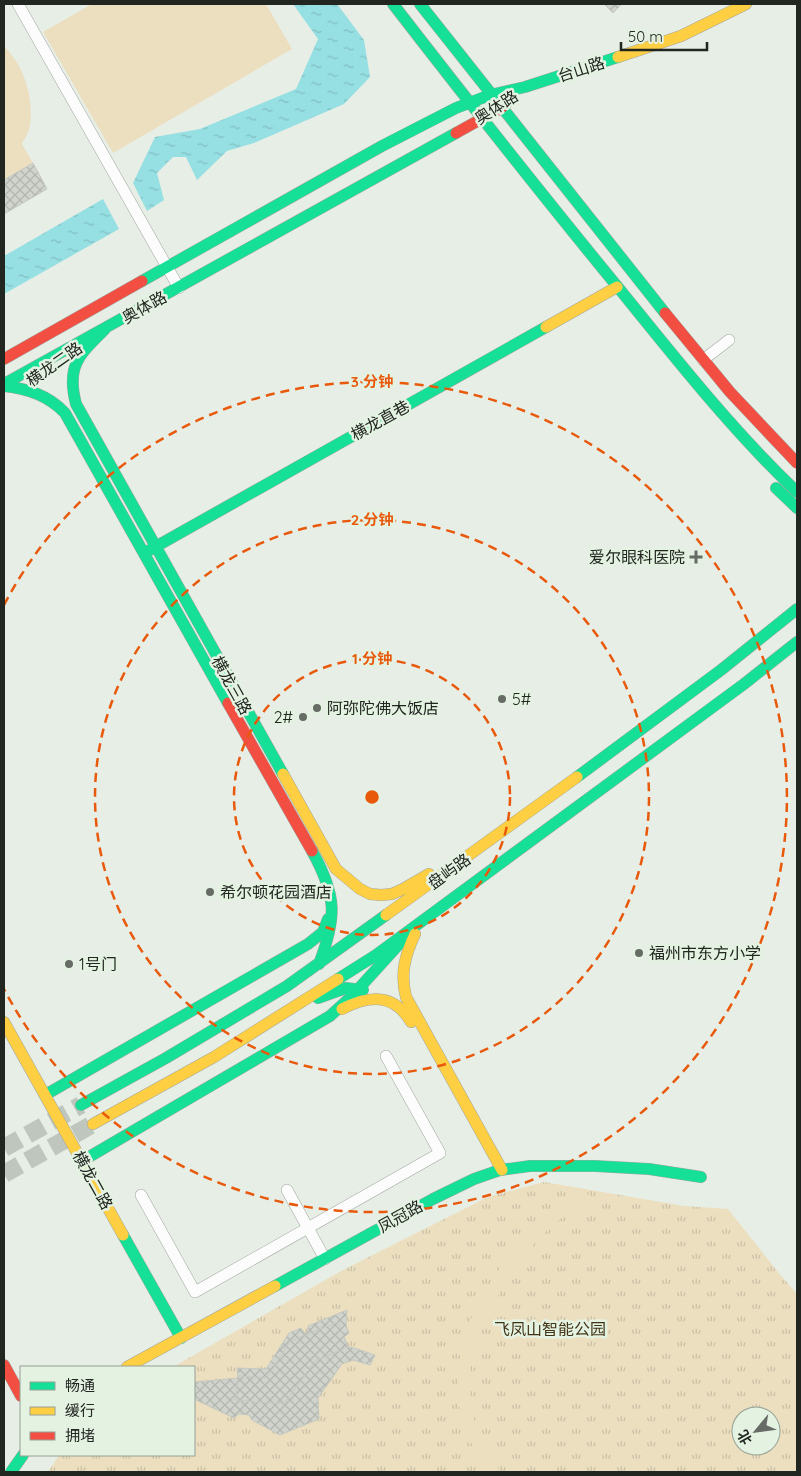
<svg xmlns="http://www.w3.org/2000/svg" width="801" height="1476" viewBox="0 0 801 1476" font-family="Quicksand,'Noto Sans SC',sans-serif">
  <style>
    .park { fill: url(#park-tufts); fill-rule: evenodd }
    .pitch { fill: #ecdfc0 }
    .water { fill: url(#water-ripples) }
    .building { fill: url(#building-cross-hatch); stroke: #c5c9c1 }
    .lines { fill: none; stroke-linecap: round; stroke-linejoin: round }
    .primary-tunnel { stroke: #bfc6be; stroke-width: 18; stroke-dasharray: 18 9; stroke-linecap: butt }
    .street-casing { stroke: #a2a7a1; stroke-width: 12 }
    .fast-casing { stroke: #a2a7a1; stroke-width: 12 }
    .slow-casing { stroke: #a2a7a1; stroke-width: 12 }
    .jam-casing { stroke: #a2a7a1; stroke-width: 12 }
    .street { stroke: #fbfcfb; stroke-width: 11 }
    .fast { stroke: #16e098; stroke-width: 11 }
    .slow { stroke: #ffcf43; stroke-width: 11 }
    .jam { stroke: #f24e42; stroke-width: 11 }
    .ring { fill: none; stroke: #e8590c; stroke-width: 2.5; stroke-dasharray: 9 6 }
    .poi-dot { fill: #666c65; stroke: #e4f2e2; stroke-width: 2 }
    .labels { text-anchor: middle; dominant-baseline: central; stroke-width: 5; stroke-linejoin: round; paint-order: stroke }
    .street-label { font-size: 16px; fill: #212620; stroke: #e4f2e2 }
    .poi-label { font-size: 16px; fill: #212620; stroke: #e4f2e2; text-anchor: start }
    .park-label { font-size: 16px; fill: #443416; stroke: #e4f2e2 }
    .centre { fill: #e8590c; stroke: #e4f2e2; stroke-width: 2.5 }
    .ring-label { font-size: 15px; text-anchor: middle; font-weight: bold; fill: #e8590c; stroke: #e4f2e2; stroke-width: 5; stroke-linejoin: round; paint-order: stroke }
  </style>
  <defs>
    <pattern id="park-tufts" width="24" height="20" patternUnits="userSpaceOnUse" patternTransform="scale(1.25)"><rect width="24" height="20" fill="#ecdfc0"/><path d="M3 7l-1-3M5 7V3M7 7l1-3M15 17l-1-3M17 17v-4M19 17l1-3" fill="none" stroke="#cabfa5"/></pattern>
    <pattern id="water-ripples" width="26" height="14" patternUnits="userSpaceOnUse" patternTransform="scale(1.25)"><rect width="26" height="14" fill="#96dfe2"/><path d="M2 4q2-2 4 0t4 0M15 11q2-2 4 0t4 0" fill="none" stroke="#81bfc2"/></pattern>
    <pattern id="building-cross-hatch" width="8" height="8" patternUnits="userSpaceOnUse" patternTransform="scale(1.25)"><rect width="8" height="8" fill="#d1d4cc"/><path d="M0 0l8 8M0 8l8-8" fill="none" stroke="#b3b6af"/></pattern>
  </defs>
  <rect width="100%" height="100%" fill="#e7eee6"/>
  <path class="park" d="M544 1182 684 1206 728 1209 778 1272 797 1294V1472H48L59 1455H194V1367H173L341 1271 488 1197ZM741 1416H771V1446H741Z"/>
  <path class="pitch" d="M92 4H266L292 49 113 153 43 32Z
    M4 46C24 66 34 97 30 126 29 132 25 138 22 144L33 163 4 180Z
    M590 1194 592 1208 564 1216 551 1226 523 1256 506 1281 477 1337 471 1362 470 1384 472 1414 482 1442 500 1472H486L467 1435 459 1406 458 1378 462 1334 501 1266 538 1221 562 1201Z"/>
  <path class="water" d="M293 4H337L364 40 370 77 344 104 254 143 227 151 197 180 186 157H173L157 173 164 200 147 211 133 183 155 137 200 129 296 89 318 39Z
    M103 199 119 229 4 294V256Z"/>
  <path class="building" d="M604 4H622L613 13Z
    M33 163 47 189 4 214V180Z
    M347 1310 346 1325 349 1333 344 1337 348 1347 354 1348 375 1355 370 1365 353 1360 342 1364 318 1398 319 1419 280 1435 252 1420 249 1415 239 1414 234 1418 194 1399V1382L238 1378 237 1368 266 1369 289 1333 301 1328 304 1333 308 1331V1326Z
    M338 1322 348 1347 315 1361 284 1404 235 1400 238 1376 267 1378 290 1341Z"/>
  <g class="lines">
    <path class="primary-tunnel" d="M4 1148 81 1105
      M4 1174 93 1124"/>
    <g class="street-casing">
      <path id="street" d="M18 4 179 288
        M703 360 729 340
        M287 1190 325 1259
        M141 1195 195 1292 440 1153 386 1056"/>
    </g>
    <g class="fast-casing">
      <path id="fast" d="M393 4C468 101 543 196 621 291 677 360 732 430 797 492
        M420 4 665 313
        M142 281 382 146 456 108 490 95 525 87 618 57
        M105 329C79 355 66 366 76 404L283 774
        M4 384 456 133
        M4 386C28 389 48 395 65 413L228 703
        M776 488 797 508
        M148 551 546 327
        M577 777 721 670 797 609
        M312 851C337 896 337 917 319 964
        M338 979 376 955 744 684 797 642
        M318 998 346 988 363 990
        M45 1095 308 944 323 932 328 919
        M81 1105 166 1058 287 986 386 915
        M82 1161 330 1016 352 996 401 942
        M123 1235 181 1338
        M275 1286 433 1199 474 1179 500 1170 530 1166H595L649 1169 701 1177
        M11 1472 23 1455"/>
    </g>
    <g class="slow-casing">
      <path id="slow" d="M618 57 681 36 746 4
        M546 327 617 287
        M283 774 336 869 360 889 370 894 381 895 392 894 403 889 429 874
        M386 915 577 777
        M415 934C405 955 400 974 406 997L502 1170
        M342 1009C369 995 394 993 411 1022
        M4 1022 123 1235
        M93 1124 214 1057 338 979
        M127 1367 275 1286"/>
    </g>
    <g class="jam-casing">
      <path id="jam" d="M456 133 501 108 509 101
        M665 313 730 392 797 463
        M4 359 142 281
        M228 703 312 851
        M4 1365 21 1396"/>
    </g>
    <use href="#street" class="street"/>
    <use href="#fast" class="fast"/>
    <use href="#slow" class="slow"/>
    <use href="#jam" class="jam"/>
  </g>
  <g class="ring">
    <circle cx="372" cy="797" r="138"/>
    <circle cx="372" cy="797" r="277"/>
    <path d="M4 605A415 415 0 1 1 4 989"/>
  </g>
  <g class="poi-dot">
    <path d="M693.5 549.5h5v5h5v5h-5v5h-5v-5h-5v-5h5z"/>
    <circle cx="502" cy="699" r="5"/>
    <circle cx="317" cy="708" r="5"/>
    <circle cx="303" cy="717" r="5"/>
    <circle cx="210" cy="892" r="5"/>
    <circle cx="639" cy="953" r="5"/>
    <circle cx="69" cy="964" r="5"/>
  </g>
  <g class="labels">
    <g class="street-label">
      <text transform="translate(581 69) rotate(-18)">台山路</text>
      <text transform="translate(496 107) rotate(-33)">奥体路</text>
      <text transform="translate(144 307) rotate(-29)">奥体路</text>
      <text transform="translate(54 364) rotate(-35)">横龙二路</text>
      <text transform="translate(380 420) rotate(-29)">横龙直巷</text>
      <text transform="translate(232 685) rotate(61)">横龙三路</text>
      <text transform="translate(449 871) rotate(-36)">盘屿路</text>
      <text transform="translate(93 1180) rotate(61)">横龙二路</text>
      <text transform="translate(400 1216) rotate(-29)">凤冠路</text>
    </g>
    <g class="poi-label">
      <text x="685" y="557" text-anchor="end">爱尔眼科医院</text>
      <text x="512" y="699">5#</text>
      <text x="327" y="708">阿弥陀佛大饭店</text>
      <text x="293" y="717" text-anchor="end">2#</text>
      <text x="220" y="892">希尔顿花园酒店</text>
      <text x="649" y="953">福州市东方小学</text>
      <text x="79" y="964">1号门</text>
    </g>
    <g class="park-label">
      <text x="550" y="1329">飞凤山智能公园</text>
    </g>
  </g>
  <circle cx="372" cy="797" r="8" class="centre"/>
  <g class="ring-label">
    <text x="372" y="387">3 分钟</text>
    <text x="372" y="525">2 分钟</text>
    <text x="372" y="664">1 分钟</text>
  </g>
  <rect width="801" height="1476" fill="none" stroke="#212620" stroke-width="10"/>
  <rect x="20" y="1366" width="175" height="90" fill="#e4f2e2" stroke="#96a094"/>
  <rect x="30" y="1382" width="25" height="8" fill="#16e098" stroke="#96a094"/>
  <text x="65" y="1391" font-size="15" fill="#212620">畅通</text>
  <rect x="30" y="1407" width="25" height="8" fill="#ffcf43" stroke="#96a094"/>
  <text x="65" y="1416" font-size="15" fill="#212620">缓行</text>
  <rect x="30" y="1432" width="25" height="8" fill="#f24e42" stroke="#96a094"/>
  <text x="65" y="1441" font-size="15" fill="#212620">拥堵</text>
  <g transform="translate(756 1431) rotate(241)"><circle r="24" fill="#e4f2e2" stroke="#96a094"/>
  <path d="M0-4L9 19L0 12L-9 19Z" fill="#666c65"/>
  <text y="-8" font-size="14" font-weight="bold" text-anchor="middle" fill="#212620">北</text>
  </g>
  <path d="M621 42v8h86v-8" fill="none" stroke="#212620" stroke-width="2.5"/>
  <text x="628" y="42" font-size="15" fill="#212620" stroke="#e4f2e2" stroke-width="4" paint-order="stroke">50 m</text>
</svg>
